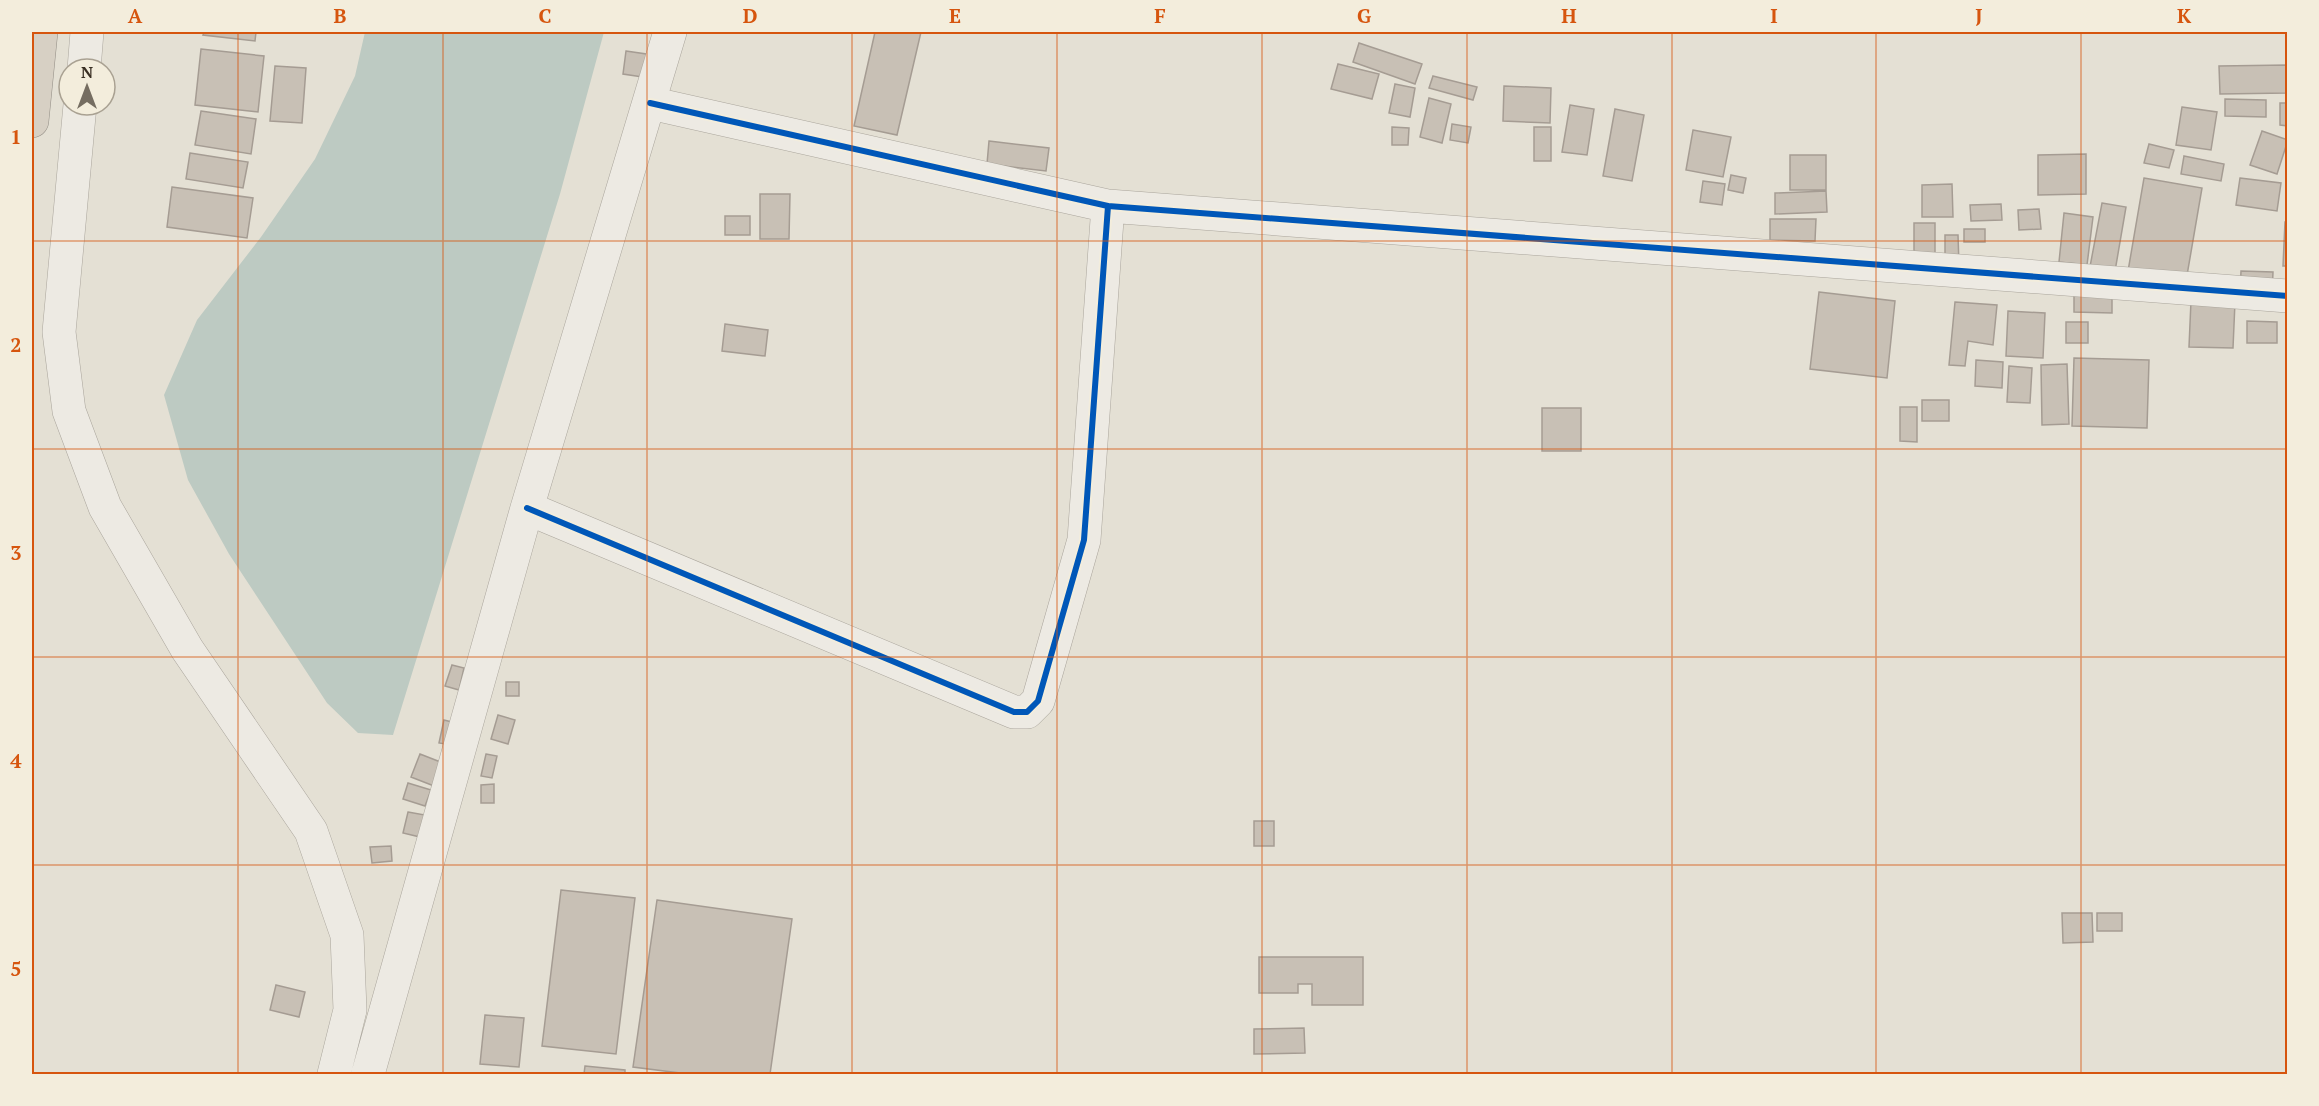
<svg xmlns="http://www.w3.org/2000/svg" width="2319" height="1106" viewBox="0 0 2319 1106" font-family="'PT Serif',serif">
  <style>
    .water { fill: #bdcac2 }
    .building { fill: #c8c0b5; stroke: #a59c93; stroke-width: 1.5 }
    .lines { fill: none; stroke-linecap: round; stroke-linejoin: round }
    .minor-casing { stroke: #aaa59c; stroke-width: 34 }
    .highway-casing { stroke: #908b83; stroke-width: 34 }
    .minor { stroke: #edeae3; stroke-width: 33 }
    .highway { stroke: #d7d0c4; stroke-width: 33 }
    .cycleway-casing { stroke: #f3eddc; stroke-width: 10 }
    .cycleway { stroke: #0057b8; stroke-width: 6 }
    .grid { fill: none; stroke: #d6550e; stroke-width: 1.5; stroke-opacity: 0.55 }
    .neatline { fill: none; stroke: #d6550e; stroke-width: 2 }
    .grid-label { font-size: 20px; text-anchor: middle; font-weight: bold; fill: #d6550e }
  </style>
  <rect width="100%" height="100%" fill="#e4e0d4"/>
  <path class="water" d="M365 32H604L560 194 393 735 358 733 327 703 229 554 188 480 164 395 197 320 261 237 315 159 355 76Z"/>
  <path class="building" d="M204 32H256L255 41 203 35Z
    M875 32H921L897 135 854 126Z
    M1359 43 1422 64 1415 84 1353 62Z
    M201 49 264 56 258 112 195 105Z
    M626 51 653 55 649 78 623 74Z
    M1338 64 1379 74 1372 99 1331 89Z
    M2288 65V93L2220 94 2219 66Z
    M275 66 306 68 302 123 270 121Z
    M1433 76 1477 87 1473 100 1429 88Z
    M1395 84 1415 88 1410 117 1389 113Z
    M1504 86 1551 88 1550 123 1503 121Z
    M1429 98 1451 104 1442 143 1420 137Z
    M2225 99 2266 100V117L2225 116Z
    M2280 103H2288V126L2280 125Z
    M1570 105 1594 109 1587 155 1562 152Z
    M2182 107 2217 112 2211 150 2176 145Z
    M1615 109 1644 115 1632 181 1603 176Z
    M201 111 256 119 251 154 195 145Z
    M1452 124 1471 127 1468 143 1450 140Z
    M1392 127 1409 128 1408 145H1392Z
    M1534 127H1551V161H1534Z
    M1693 130 1731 137 1723 177 1686 170Z
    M2262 131 2288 140 2277 174 2250 165Z
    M989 141 1049 148 1046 171 987 164Z
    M2149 144 2174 150 2169 168 2144 163Z
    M190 153 248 162 243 188 186 179Z
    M2086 154V194L2038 195V155Z
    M1790 155H1826V190H1790Z
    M2184 156 2224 164 2221 181 2181 174Z
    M1731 175 1746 178 1743 193 1728 190Z
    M2144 178 2202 188 2185 287 2127 277Z
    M2240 178 2281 183 2277 211 2236 205Z
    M1703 181 1725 184 1722 205 1700 202Z
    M1952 184 1953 217H1922V185Z
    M172 187 253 198 247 238 167 227Z
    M1826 191 1827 212 1775 214V193Z
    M760 194H790L789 239H760Z
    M2102 203 2126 207 2114 277 2089 272Z
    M2001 204 2002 220 1971 221 1970 205Z
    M2039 209 2041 229 2019 230 2018 210Z
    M2064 213 2093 217 2087 265 2059 262Z
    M725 216H750V235H725Z
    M1770 219H1816L1815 241 1770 240Z
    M2285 222H2288V266H2283Z
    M1914 223H1935V254H1914Z
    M1964 229H1985V242H1964Z
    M1945 235H1958L1959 266 1945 267Z
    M2241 271 2273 272 2272 295 2240 294Z
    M1819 292 1895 301 1887 378 1810 369Z
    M2074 295H2112V313L2074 312Z
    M2191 301 2235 302 2233 348 2189 347Z
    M1955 302 1997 305 1993 345 1968 341 1965 366 1949 365Z
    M2008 311 2045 313 2043 358 2006 356Z
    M2247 321 2277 322V343H2247Z
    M2066 322H2088V343H2066Z
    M725 324 768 330 765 356 722 351Z
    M2074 358 2149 360 2147 428 2072 426Z
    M1976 360 2003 362 2002 388 1975 386Z
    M2067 364 2069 424 2042 425 2041 365Z
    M2009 366 2032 368 2030 403 2007 402Z
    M1922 400H1949V421H1922Z
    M1900 407H1917V442L1900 441Z
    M1542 408H1581V451H1542Z
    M452 665 464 668 459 690 445 686Z
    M506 682H519V696H506Z
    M498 715 515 720 508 744 491 739Z
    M444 720 456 723 451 745 439 743Z
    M420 754 443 763 434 786 411 777Z
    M486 754 497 756 492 778 481 776Z
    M408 783 431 790 425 806 403 799Z
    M494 784V803H481V785Z
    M408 812 425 815 420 837 403 833Z
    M1254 821H1274V846H1254Z
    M391 846 392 861 372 863 370 847Z
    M561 890 635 898 616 1054 542 1046Z
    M657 900 792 919 770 1074H688L633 1067Z
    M2062 913H2092L2093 942 2063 943Z
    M2097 913H2122V931H2097Z
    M1259 957H1363V1005H1312V984H1298V993H1259Z
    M276 985 305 992 299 1017 270 1010Z
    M485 1015 524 1018 519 1067 480 1064Z
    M1304 1028 1305 1053 1254 1054V1029Z
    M585 1066 625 1070V1074H584Z"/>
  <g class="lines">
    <g class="minor-casing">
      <path id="minor" d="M84 69 87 32
        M80 105 59 332 69 411 105 507 187 649 311 831 347 935 350 1010 334 1074
        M1108 206 2288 296
        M527 508 1014 712H1027L1038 701 1084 540 1108 206 650 103
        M368 1074 527 508 670 32"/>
    </g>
    <g class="highway-casing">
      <path id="highway" d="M32 121 41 32"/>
    </g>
    <use href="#minor" class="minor"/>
    <use href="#highway" class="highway"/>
    <g class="cycleway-casing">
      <path id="cycleway" d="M1108 206 2288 296
        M527 508 1014 712H1027L1038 701 1084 540 1108 206 650 103"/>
    </g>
    <use href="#cycleway" class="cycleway"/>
  </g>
  <path class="grid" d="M238 32V1074M443 32V1074M647 32V1074M852 32V1074M1057 32V1074M1262 32V1074M1467 32V1074M1672 32V1074M1876 32V1074M2081 32V1074M32 241H2288M32 449H2288M32 657H2288M32 865H2288"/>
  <rect width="2319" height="1106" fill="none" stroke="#f3eddc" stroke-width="66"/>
  <g transform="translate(87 87)"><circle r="28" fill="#f3eddc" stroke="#a9a192" stroke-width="1.5"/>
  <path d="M0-4.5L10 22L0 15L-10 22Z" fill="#756d61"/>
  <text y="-9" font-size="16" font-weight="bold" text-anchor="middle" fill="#392f23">N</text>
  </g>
  <rect x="33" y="33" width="2253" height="1040" class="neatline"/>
  <g class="grid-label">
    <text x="135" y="23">A</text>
    <text x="340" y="23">B</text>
    <text x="545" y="23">C</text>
    <text x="750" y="23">D</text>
    <text x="955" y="23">E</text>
    <text x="1160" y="23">F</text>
    <text x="1364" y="23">G</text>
    <text x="1569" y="23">H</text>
    <text x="1774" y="23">I</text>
    <text x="1979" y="23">J</text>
    <text x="2184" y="23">K</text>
    <text x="16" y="144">1</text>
    <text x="16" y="352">2</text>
    <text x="16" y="560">3</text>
    <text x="16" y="768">4</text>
    <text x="16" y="976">5</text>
  </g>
</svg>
